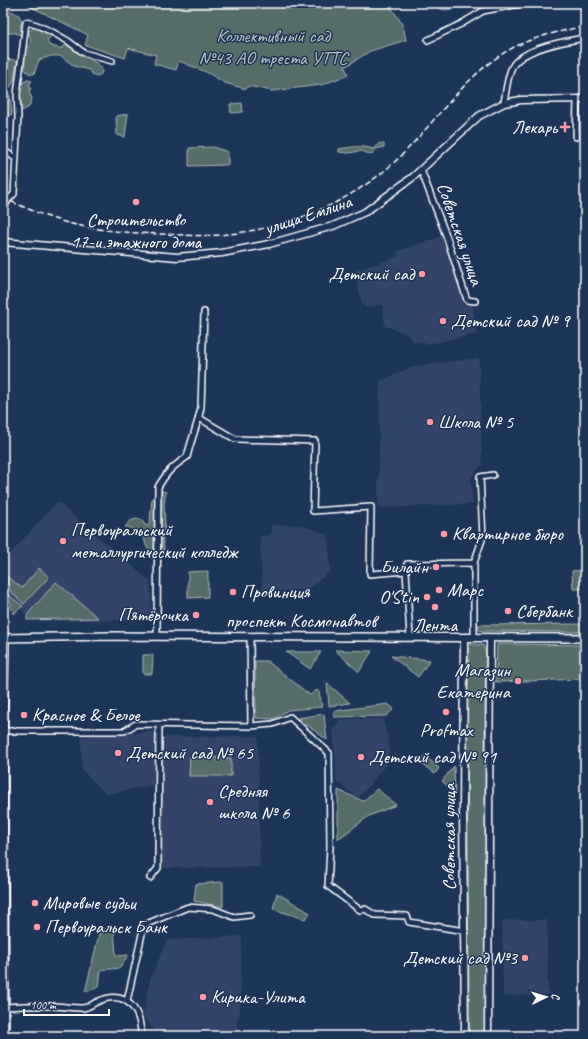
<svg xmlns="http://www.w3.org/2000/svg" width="588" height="1039" viewBox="0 0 588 1039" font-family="Caveat,sans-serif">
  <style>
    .built { fill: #324468 }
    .green { fill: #576e6a; stroke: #abb6b4 }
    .water { fill: #44688b; stroke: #8fa4b9 }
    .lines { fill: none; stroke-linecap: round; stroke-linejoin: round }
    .minor-casing { stroke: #fff; stroke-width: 8 }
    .tertiary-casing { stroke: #fff; stroke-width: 9 }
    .secondary-casing { stroke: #fff; stroke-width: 10 }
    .minor { stroke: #1d3557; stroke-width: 5 }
    .tertiary { stroke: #1d3557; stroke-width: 6 }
    .secondary { stroke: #1d3557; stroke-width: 7 }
    .rail { stroke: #fff; stroke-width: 1.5; stroke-dasharray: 6 3; stroke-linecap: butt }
    .poi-dot { fill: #ff9aa2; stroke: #1d3557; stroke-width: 1.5 }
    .labels { text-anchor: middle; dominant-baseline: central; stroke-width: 3; stroke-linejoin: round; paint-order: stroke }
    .park-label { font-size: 19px; fill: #bcc5c3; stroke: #1d3557 }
    .poi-label { font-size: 19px; fill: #fff; stroke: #1d3557; text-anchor: start }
    .street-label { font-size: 19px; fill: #fff; stroke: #1d3557 }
  </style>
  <rect width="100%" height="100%" fill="#1d3557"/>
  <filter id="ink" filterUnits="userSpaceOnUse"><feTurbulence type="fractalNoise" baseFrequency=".025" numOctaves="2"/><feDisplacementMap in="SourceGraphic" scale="8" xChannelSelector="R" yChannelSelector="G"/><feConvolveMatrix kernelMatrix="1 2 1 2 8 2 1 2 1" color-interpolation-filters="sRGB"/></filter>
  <g filter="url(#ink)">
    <path class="built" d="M445 235 464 306 472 304 478 334 429 344 412 341 407 334 385 326 382 304 366 308 362 304 354 271 397 257 398 251Z
      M479 358 482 464 471 478 473 504 378 508 380 381 414 366Z
      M59 503 150 581 152 620 33 621 9 596 3 570V562L55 504Z
      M271 525H302L328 535 330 572 307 590 262 592 260 536 271 535Z
      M585 700V781H581L580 701Z
      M339 719H383L390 749 385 766 358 798 337 782 333 728H337V722H339Z
      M155 732 154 785 106 794 82 770 81 736Z
      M258 736 260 867 161 868 159 737Z
      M502 920H547L548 995 503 996Z
      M242 936 240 1009 237 1022 238 1036H159L143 1016 150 979 167 940Z"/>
    <path class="green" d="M23 3H388L403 25 406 40 370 51 345 67 348 75 321 85 272 91 248 86 246 89 225 83 206 72 179 61 176 70 154 64 156 55 128 48 125 58 85 45 88 35Z
      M3 7 19 15 22 22 20 27 23 33 20 35 16 33H3Z
      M33 28C40 28 47 30 51 36L47 41 49 45 58 48H62L66 44 73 48 84 56 94 61 101 67 102 73 98 76 93 75 89 70 74 66 61 56H51L39 60 34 74H30L25 70C25 66 24 61 25 56 27 45 34 44 28 32Z
      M3 59 15 60 18 63C12 74 18 82 6 91L10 96 12 114 6 117 3 120V83L6 81 5 75 3 74Z
      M27 80 32 81 29 85 31 88 29 92 32 98 29 107 24 110H20L19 93 22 83Z
      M242 103 243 112 231 113 230 104Z
      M128 114 125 137 117 135 116 116Z
      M380 143 384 144V147L376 149 371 155 362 151 348 153 339 152V149C351 147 361 145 373 149Z
      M213 147 228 152V165L189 166V148Z
      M162 491 166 492 164 503 165 527 162 535 164 548 161 558 159 495Z
      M154 496 156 497V553L155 555H153C151 552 149 550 147 547 145 545 146 544 145 541 142 533 134 527 125 527 130 520 133 519 141 519L145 525 148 526 150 522 152 498Z
      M39 568 49 577 24 604 10 591 6 576 22 588Z
      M585 570V589H573L572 571Z
      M208 571V597L188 598V572Z
      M56 582 98 618 27 620V615Z
      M8 595 23 606 13 614Z
      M585 624V632L482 631 479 630 478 625Z
      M472 644 483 645 486 653 485 713 486 1036H469L467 712 469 646Z
      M497 644 585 645V679L496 682Z
      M335 650 372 651 359 672Z
      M286 652H321L310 669Z
      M143 655H153L152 674H143Z
      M391 656 430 660 418 677Z
      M255 661H267L310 695 317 690 319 692 322 707 288 710 273 719 256 718Z
      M327 683 350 703 329 706Z
      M388 704 394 709 386 716 334 717V711Z
      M324 714 327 740 298 718Z
      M425 756 439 768 435 774 418 761Z
      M190 757 231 758V776H189Z
      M454 766 455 794 442 781Z
      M377 789 396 805 369 816 338 839V790L363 801Z
      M223 882V907L194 901 196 884Z
      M277 893 310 913 305 919 273 909Z
      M114 928 116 956 128 955 120 968 101 970 99 987 85 992 100 930Z"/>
    <path class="water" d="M425 3H458L454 9 444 10Z"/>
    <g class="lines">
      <g class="minor-casing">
        <path id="minor" d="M428 40 461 24 483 11 525 3
          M504 103C506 91 507 78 512 67 522 48 566 41 585 38
          M576 137 577 99
          M3 150 15 158
          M421 170 447 238 467 300 475 301
          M3 206H5L8 200 14 194 18 117 17 94 26 22 37 25 52 32 68 41 84 53 112 61
          M199 418 235 439 315 441 313 511 371 507 370 574 406 571 410 637
          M406 571 407 564 474 563
          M157 636 158 487C167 472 172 467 187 457 191 440 198 424 201 407L204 312
          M250 636 251 726
          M474 638V563L483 537 480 477 493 475
          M3 731H124L136 724 251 726 273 724 290 717 329 753 330 847 328 886 360 910 365 909 375 915 407 916 409 922 465 931
          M150 878 158 868 159 725
          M127 1001 144 925 188 907 213 909 234 917 250 915
          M4 1007C20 1006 36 1005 51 1006 61 1006 72 1008 82 1008 89 1008 93 1003 99 1001 127 989 141 1011 141 1036"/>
      </g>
      <g class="tertiary-casing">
        <path id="tertiary" d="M3 242 177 257 222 253 269 244 333 226 365 212 413 177 479 116 504 103 521 100 585 99
          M3 628 5 638
          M464 638 463 810 465 1036
          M488 1036 490 638"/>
      </g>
      <g class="secondary-casing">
        <path id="secondary" d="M5 1036 3 731 5 638 107 636 585 638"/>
      </g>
      <use href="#minor" class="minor"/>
      <use href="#tertiary" class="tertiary"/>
      <use href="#secondary" class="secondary"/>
      <path class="rail" d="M3 198C24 207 45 217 68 223 99 231 130 233 162 234 184 235 206 237 228 234 286 228 345 205 390 166 430 131 461 78 507 51 531 37 558 32 585 26"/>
    </g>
  </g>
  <g class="poi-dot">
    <path d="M563 121h4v4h4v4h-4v4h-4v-4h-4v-4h4z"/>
    <circle cx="136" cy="202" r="4"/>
    <circle cx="422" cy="274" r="4"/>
    <circle cx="443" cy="321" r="4"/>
    <circle cx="430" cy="422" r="4"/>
    <circle cx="444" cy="534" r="4"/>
    <circle cx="63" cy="541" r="4"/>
    <circle cx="436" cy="567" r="4"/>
    <circle cx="439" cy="590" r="4"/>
    <circle cx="233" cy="592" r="4"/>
    <circle cx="427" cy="597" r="4"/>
    <circle cx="435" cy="607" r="4"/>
    <circle cx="508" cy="611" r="4"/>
    <circle cx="196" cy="615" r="4"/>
    <circle cx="518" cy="681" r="4"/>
    <circle cx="446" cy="712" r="4"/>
    <circle cx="24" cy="715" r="4"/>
    <circle cx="118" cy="753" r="4"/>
    <circle cx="361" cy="757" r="4"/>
    <circle cx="210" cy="802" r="4"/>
    <circle cx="35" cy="903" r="4"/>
    <circle cx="37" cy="927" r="4"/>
    <circle cx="525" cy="958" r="4"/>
    <circle cx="203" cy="997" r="4"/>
  </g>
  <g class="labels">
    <g class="park-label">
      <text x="273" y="36">Коллективный сад<tspan x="273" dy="22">№43 АО треста УТТС</tspan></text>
    </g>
    <g class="poi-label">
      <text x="557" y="127" text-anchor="end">Лекарь</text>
      <text x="136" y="220" text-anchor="middle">Строительство<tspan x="136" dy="22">17-и этажного дома</tspan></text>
      <text x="414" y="274" text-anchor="end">Детский сад</text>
      <text x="451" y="321">Детский сад № 9</text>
      <text x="438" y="422">Школа № 5</text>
      <text x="71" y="530">Первоуральский<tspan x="71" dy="22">металлургический колледж</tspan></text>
      <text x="452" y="534">Квартирное бюро</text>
      <text x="428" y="567" text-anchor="end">Билайн</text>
      <text x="447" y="590">Марс</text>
      <text x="241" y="592">Провинция</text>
      <text x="419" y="597" text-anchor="end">O'Stin</text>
      <text x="516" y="611">Сбербанк</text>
      <text x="188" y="615" text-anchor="end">Пятёрочка</text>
      <text x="435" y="625" text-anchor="middle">Лента</text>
      <text x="510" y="670" text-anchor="end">Магазин<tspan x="510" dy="22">Екатерина</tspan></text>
      <text x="32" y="715">Красное &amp; Белое</text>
      <text x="446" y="730" text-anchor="middle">Profmax</text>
      <text x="126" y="753">Детский сад № 65</text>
      <text x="369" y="757">Детский сад № 91</text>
      <text x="218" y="791">Средняя<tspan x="218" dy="22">школа № 6</tspan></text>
      <text x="43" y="903">Мировые судьи</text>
      <text x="45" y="927">Первоуральск Банк</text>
      <text x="517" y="958" text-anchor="end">Детский сад №3</text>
      <text x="211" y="997">Кирика-Улита</text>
    </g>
    <g class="street-label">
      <text transform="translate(308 215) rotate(-18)">улица Емлина</text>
      <text transform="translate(460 234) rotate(71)">Советская улица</text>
      <text x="301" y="621">проспект Космонавтов</text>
      <text transform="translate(449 837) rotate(-90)">Советская улица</text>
    </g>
  </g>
  <rect width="588" height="1039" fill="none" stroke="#1d3557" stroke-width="16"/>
  <rect x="8" y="8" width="572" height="1023" fill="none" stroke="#fff" stroke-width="1.5" filter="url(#ink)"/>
  <g transform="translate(546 997) rotate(85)" stroke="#1d3557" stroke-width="3" paint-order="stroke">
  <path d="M0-3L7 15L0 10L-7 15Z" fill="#ffffff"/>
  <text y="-6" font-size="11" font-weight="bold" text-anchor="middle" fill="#ffffff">С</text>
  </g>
  <path d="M24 1009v6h85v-6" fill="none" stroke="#ffffff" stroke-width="2"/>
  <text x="30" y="1009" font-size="12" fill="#ffffff" stroke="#1d3557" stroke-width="3" paint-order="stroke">100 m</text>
</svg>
